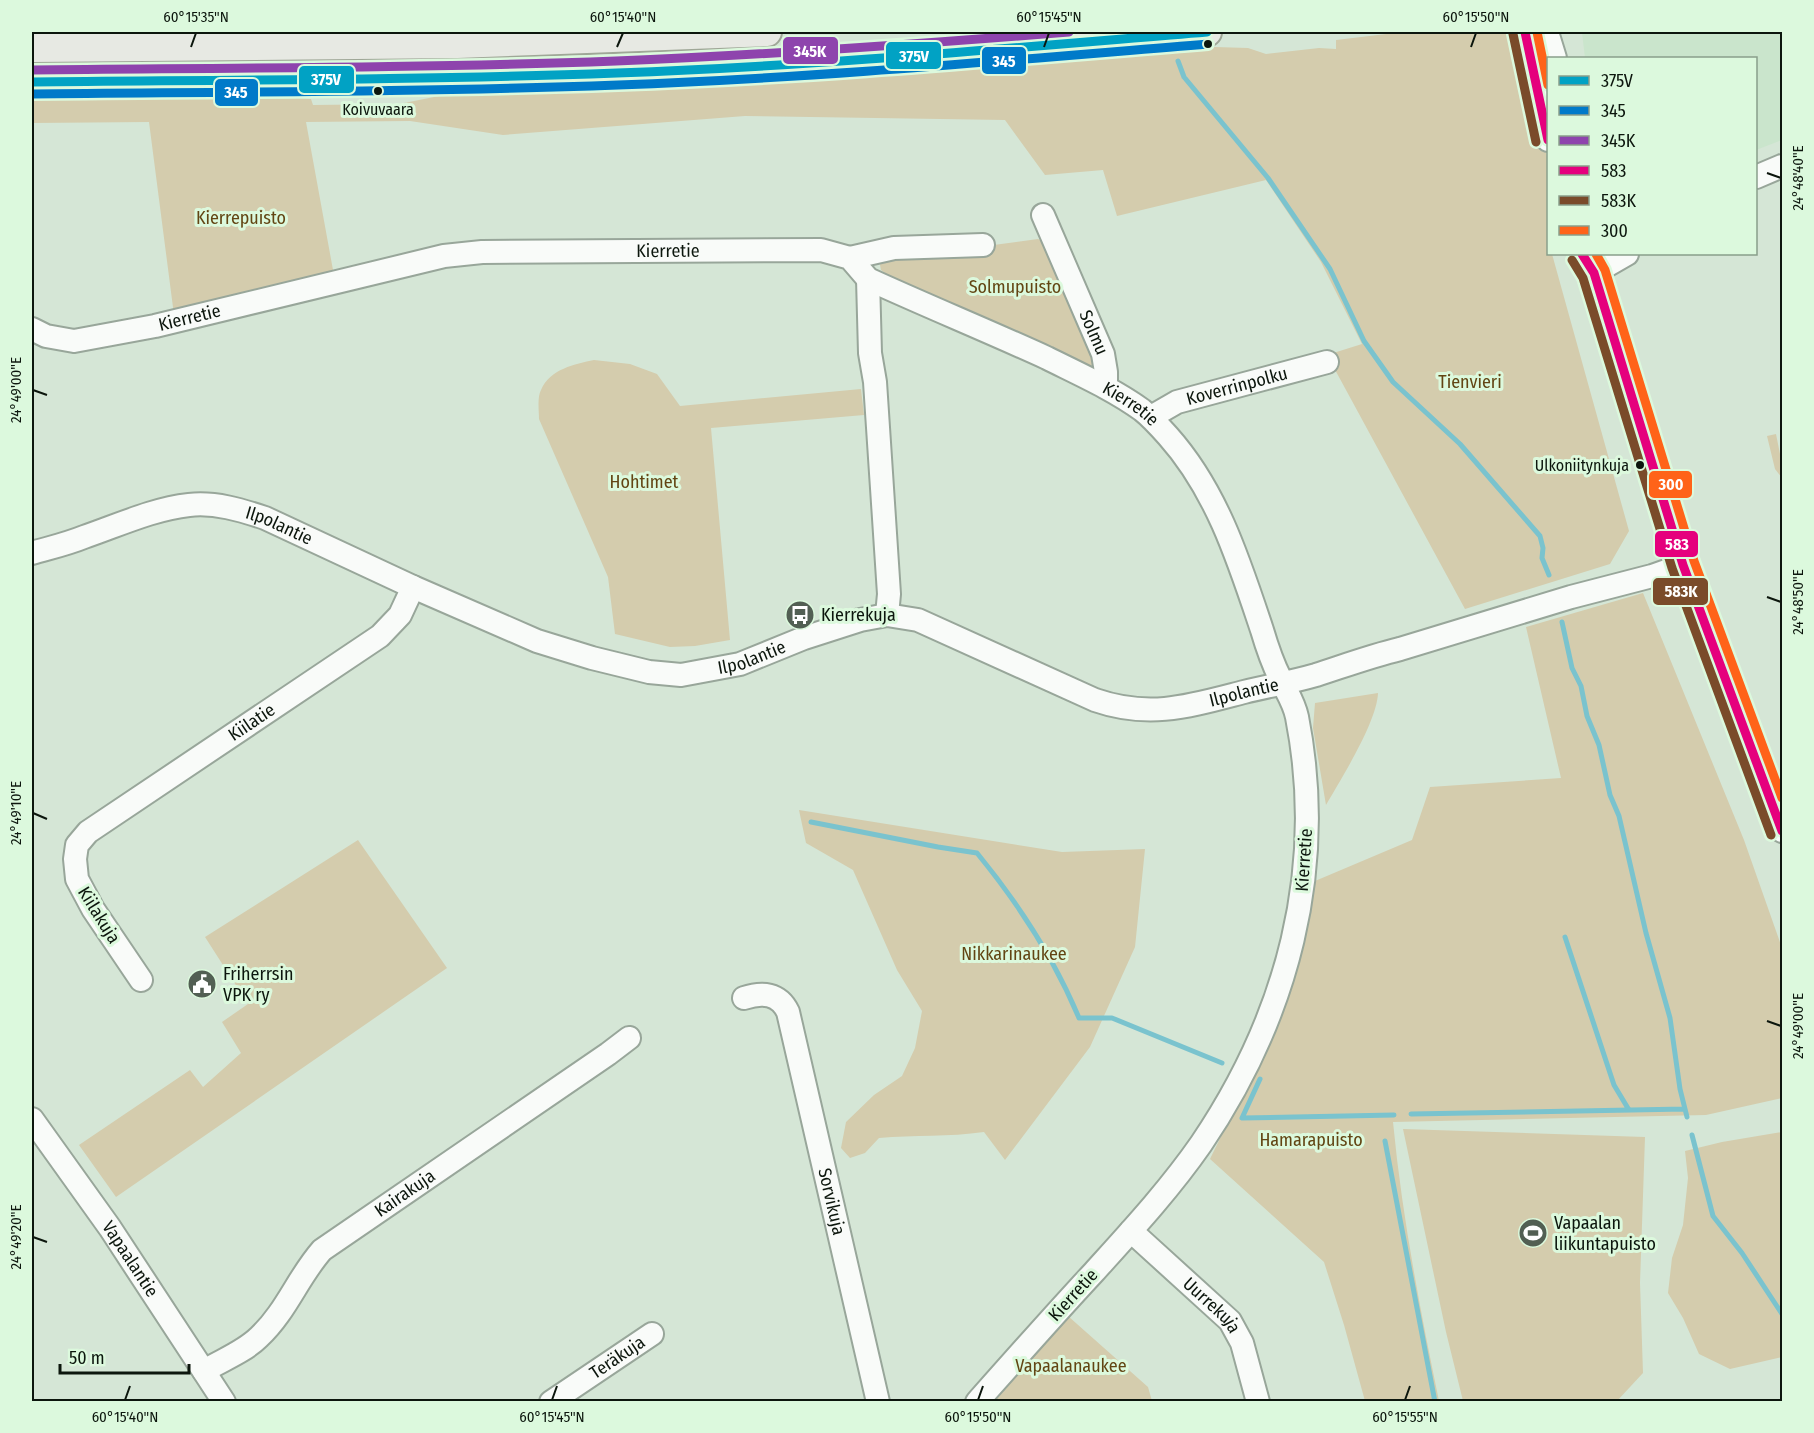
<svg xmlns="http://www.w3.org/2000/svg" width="1814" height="1433" viewBox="0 0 1814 1433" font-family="'Fira Sans Condensed',sans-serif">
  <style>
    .built { fill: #cae5cc }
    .green { fill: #d4ccad }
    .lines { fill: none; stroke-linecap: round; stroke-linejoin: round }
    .stream { stroke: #7ac3ce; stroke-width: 5 }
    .minor-casing { stroke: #98a69a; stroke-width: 26 }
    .major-casing { stroke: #9fa797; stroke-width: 32 }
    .minor { stroke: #f9fbf9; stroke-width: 22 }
    .major { stroke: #e7e9e3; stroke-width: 28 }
    .bus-1-casing { stroke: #dcf9dd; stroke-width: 14 }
    .bus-2-casing { stroke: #dcf9dd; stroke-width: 14 }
    .bus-3-casing { stroke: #dcf9dd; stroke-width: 14 }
    .bus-4-casing { stroke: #dcf9dd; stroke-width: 14 }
    .bus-5-casing { stroke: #dcf9dd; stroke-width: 14 }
    .bus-6-casing { stroke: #dcf9dd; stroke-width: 14 }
    .bus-1 { stroke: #01a2c4; stroke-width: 9 }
    .bus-2 { stroke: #007ac9; stroke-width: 9 }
    .bus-3 { stroke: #8e44ad; stroke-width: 9 }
    .bus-4 { stroke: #e5007d; stroke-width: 9 }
    .bus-5 { stroke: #7a4b2a; stroke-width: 9 }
    .bus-6 { stroke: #ff6319; stroke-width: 9 }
    .ticks { fill: none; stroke: #0c160d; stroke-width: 2 }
    .bus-dot { fill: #0c160d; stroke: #dcf9dd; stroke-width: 2 }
    .labels { text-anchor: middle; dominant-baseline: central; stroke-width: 6; stroke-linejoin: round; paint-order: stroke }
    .bus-label { font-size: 16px; fill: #0c160d; stroke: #dcf9dd }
    .park-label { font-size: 18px; fill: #624513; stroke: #dcf9dd }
    .street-label { font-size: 18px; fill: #0c160d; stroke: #dcf9dd }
    .poi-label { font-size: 18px; fill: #0c160d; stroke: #dcf9dd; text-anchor: start }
    .line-badge { stroke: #dcf9dd; stroke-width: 2 }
    .badge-label { font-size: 16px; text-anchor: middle; font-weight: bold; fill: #fff }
    .neatline { fill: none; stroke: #0c160d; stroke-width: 2 }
    .ticks-label { font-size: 15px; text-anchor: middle; fill: #0c160d }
  </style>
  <rect width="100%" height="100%" fill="#d5e6d6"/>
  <path class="built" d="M1582 32H1782V140L1756 150V58H1585Z"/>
  <path class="green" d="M1403 32H1505C1521 45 1547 143 1548 166 1550 195 1548 224 1548 254H1552L1629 531 1610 564 1465 609 1327 355 1362 344 1321 262 1266 180 1117 216 1103 170 1045 175 1005 120 745 116 503 135 410 121 306 122 333 270 255 296 174 315 149 122 32 123V96L258 95 311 99 313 105 399 104 464 91 611 86 988 64 1215 47 1248 48 1266 54 1319 48 1336 49V40Z
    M1038 239 1044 242 1096 363 1094 369 895 281 881 270 880 265 882 260Z
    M594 360 630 364 657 374 680 406 861 389 864 415 711 428 730 640 695 646 670 647 615 634 608 577 539 419C539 411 537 397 541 390 550 369 575 364 594 360Z
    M1776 434 1782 464V478L1775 469 1767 436Z
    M1643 593 1744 840 1782 948V1098L1706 1115 1393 1122C1402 1216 1420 1309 1439 1401H1365L1344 1325 1324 1262 1210 1159 1279 1017 1302 949 1315 881 1412 840 1430 787 1561 778 1526 627Z
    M1378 693C1377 722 1341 779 1326 805L1313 728 1315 703Z
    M799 810 1062 852 1145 849 1135 947 1090 1047 1005 1160 984 1132C949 1137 914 1135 879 1138L865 1153 850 1158 841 1148 846 1122 874 1095 902 1076 915 1048 922 1011 897 970 853 870 806 843Z
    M358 840 447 968 116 1197 79 1145 190 1070 203 1087 241 1053 222 1022 248 1004 205 937Z
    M1403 1129 1645 1137 1640 1283 1643 1373 1617 1401H1463L1446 1332Z
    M1782 1132V1357L1730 1369 1699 1354 1683 1318 1668 1293 1672 1258 1683 1225 1688 1178 1685 1151 1722 1142Z
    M1068 1316 1148 1387 1152 1401 989 1402Z"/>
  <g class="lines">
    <path class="stream" d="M1178 61 1184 77 1268 178 1330 269 1364 341 1393 382 1460 444 1540 536 1543 548 1542 558 1549 575
      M1562 622 1572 668 1581 686 1587 716 1599 745 1610 795 1619 816 1646 933 1670 1018 1680 1089 1687 1117
      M811 822 938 847 977 853C1018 903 1054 958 1079 1018H1112L1222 1063
      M1565 937 1614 1085 1629 1110
      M1260 1079 1242 1118 1394 1115
      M1411 1114 1685 1109
      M1692 1135 1713 1216 1742 1253 1782 1314
      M1385 1141 1435 1402"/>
    <g class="minor-casing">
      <g id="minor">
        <path d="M1525 32 1548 140"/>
        <path d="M1547 32 1555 58"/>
        <path d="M1756 177 1782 166"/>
        <path id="s1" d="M1043 215 1103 354 1106 372V387"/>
        <path d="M1594 254V273L1683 565 1782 831"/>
        <path d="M850 258 894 248 983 245"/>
        <path d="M1594 273 1627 254"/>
        <path d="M868 279 870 353 875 382 889 594 887 615"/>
        <path id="s2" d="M32 329 46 336 74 341 155 326 444 256 482 252 821 250 850 258 868 279C927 306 988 331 1047 358 1079 374 1113 389 1142 410 1152 418 1160 427 1168 436 1217 491 1239 561 1262 630 1267 647 1272 662 1280 678 1286 691 1294 702 1297 717 1327 870 1287 1017 1201 1144 1169 1190 1131 1231 1094 1272 1054 1315 1016 1358 977 1402"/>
        <path id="s3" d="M1151 417 1177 402 1327 362"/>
        <path id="s4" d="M32 553C49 548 67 544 84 537 119 525 153 509 189 505 215 502 241 510 265 518L413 587 537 641 592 658 649 672 681 675 740 664 804 638 860 620 887 615 918 620 1095 700C1150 719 1190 706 1244 692 1268 686 1292 682 1316 675 1344 666 1371 656 1400 649L1571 597 1652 576 1683 565"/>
        <path id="s5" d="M141 980 93 909 77 879 75 859 77 845 88 832 380 636 400 615 413 587"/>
        <path id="s6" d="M744 998C762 992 779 993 788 1012L878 1402"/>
        <path id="s7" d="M32 1119 110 1228 224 1402"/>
        <path id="s8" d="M1131 1231 1230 1321 1242 1343 1258 1402"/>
        <path id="s9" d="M204 1371C222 1360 244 1352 259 1337 286 1312 298 1277 322 1250L608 1054 629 1038"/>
        <path id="s10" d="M551 1402 652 1334"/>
      </g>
    </g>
    <g class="major-casing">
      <path id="major" d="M32 48 457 44 767 32
        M32 82 456 77 616 73 770 66 933 55 1207 32"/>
    </g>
    <use href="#minor" class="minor"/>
    <use href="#major" class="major"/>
    <g class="bus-1-casing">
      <path id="bus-1" d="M32 82C227 80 422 80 617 73 814 66 1011 48 1207 32"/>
    </g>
    <g class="bus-2-casing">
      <path id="bus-2" d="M32 94C227 92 423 92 618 85 815 78 1011 60 1208 44"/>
    </g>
    <g class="bus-3-casing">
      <path id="bus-3" d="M32 70C227 68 422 68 616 61 768 55 919 44 1069 32"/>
    </g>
    <g class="bus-4-casing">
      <path id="bus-4" d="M1525 32 1548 140
        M1582 254 1594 273 1683 565 1782 831"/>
    </g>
    <g class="bus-5-casing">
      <path id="bus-5" d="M1513 34 1536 142
        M1572 260 1583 278 1672 568 1771 835"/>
    </g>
    <g class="bus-6-casing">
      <path id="bus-6" d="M1537 32 1548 85
        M1596 254 1605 270 1694 561 1782 798"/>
    </g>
    <use href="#bus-1" class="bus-1"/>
    <use href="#bus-2" class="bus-2"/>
    <use href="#bus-3" class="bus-3"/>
    <use href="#bus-4" class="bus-4"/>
    <use href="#bus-5" class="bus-5"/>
    <use href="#bus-6" class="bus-6"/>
  </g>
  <path class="ticks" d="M191 47 196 33M617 47 623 33M1044 47 1049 33M1471 47 1476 33M1767 173 1781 178M33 390 47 395M1767 597 1781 602M33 813 47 819M1767 1021 1781 1026M33 1237 47 1242M125 1400 130 1386M552 1400 557 1386M978 1400 983 1386M1405 1400 1410 1386"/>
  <defs>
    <g id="bus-disc" transform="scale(1.5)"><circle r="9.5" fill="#525f53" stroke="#dcf9dd"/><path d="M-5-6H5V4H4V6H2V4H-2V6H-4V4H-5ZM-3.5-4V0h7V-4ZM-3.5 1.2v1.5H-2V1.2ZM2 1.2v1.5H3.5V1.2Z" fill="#fff"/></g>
    <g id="civic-disc" transform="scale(1.5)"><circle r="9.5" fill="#525f53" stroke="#dcf9dd"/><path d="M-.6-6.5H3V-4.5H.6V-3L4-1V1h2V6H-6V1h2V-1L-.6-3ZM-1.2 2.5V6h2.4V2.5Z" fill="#fff"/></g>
    <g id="stadium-disc" transform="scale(1.5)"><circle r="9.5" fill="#525f53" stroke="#dcf9dd"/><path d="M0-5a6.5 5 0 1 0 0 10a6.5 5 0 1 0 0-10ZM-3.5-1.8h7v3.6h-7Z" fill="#fff"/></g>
  </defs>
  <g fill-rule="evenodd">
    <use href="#bus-disc" x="800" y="615"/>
    <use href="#civic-disc" x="202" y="984"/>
    <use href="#stadium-disc" x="1533" y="1233"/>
  </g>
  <g class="bus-dot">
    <circle cx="1208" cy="44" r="5"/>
    <circle cx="378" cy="91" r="5"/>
    <circle cx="1640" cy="465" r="5"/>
  </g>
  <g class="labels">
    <g class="bus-label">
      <text x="378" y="109">Koivuvaara</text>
      <text x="1629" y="465" text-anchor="end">Ulkoniitynkuja</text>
    </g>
    <g class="park-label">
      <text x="241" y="218">Kierrepuisto</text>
      <text x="1015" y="287">Solmupuisto</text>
      <text x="1470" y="382">Tienvieri</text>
      <text x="644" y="482">Hohtimet</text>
      <text x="1014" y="954">Nikkarinaukee</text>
      <text x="1311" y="1140">Hamarapuisto</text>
      <text x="1071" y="1366">Vapaalanaukee</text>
    </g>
    <g class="street-label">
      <text stroke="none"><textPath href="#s2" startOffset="648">Kierretie</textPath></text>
      <text stroke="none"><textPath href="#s2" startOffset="162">Kierretie</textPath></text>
      <text stroke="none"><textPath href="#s1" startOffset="128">Solmu</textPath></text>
      <text stroke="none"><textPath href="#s3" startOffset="92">Koverrinpolku</textPath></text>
      <text stroke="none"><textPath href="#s2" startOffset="1150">Kierretie</textPath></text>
      <text stroke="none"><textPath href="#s4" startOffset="258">Ilpolantie</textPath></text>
      <text stroke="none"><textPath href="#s4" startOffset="762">Ilpolantie</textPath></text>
      <text stroke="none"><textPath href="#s4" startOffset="1282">Ilpolantie</textPath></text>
      <text stroke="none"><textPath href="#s5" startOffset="368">Kiilatie</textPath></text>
      <text transform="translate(1304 860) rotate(-86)">Kierretie</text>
      <text transform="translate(99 915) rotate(58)">Kiilakuja</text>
      <text stroke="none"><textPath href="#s9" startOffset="273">Kairakuja</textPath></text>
      <text stroke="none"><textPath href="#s6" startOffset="246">Sorvikuja</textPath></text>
      <text stroke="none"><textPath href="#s7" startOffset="171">Vapaalantie</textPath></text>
      <text transform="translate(1073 1295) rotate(-48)">Kierretie</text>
      <text stroke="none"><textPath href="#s8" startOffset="110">Uurrekuja</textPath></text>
      <text stroke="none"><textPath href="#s10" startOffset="80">Teräkuja</textPath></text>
    </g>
    <g class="poi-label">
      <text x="821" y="615">Kierrekuja</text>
      <text x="223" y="974">Friherrsin<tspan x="223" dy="21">VPK ry</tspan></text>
      <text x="1554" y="1223">Vapaalan<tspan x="1554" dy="21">liikuntapuisto</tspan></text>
    </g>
  </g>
  <g class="line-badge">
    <rect x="782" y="36" width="57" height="29" rx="6" fill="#8e44ad"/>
    <rect x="885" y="41" width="57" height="29" rx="6" fill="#01a2c4"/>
    <rect x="981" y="46" width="46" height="29" rx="6" fill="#007ac9"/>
    <rect x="298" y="65" width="57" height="29" rx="6" fill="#01a2c4"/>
    <rect x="214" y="78" width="45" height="29" rx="6" fill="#007ac9"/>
    <rect x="1648" y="470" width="45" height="29" rx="6" fill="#ff6319"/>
    <rect x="1654" y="530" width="45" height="28" rx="6" fill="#e5007d"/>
    <rect x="1652" y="577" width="57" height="29" rx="6" fill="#7a4b2a"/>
  </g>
  <g class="badge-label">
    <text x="810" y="57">345K</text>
    <text x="914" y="62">375V</text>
    <text x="1004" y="67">345</text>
    <text x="326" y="85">375V</text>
    <text x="236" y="98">345</text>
    <text x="1671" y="490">300</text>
    <text x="1677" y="550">583</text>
    <text x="1681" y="597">583K</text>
  </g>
  <rect width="1814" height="1433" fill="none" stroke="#dcf9dd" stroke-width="66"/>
  <rect x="1547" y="57" width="210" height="198" fill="#dcf9dd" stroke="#899e8a" stroke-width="1.5"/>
  <rect x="1559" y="76" width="30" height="9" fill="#01a2c4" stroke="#899e8a" stroke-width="1.5"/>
  <text x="1601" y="87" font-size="18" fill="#0c160d">375V</text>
  <rect x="1559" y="106" width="30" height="9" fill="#007ac9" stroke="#899e8a" stroke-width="1.5"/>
  <text x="1601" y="117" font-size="18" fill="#0c160d">345</text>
  <rect x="1559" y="136" width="30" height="9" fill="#8e44ad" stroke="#899e8a" stroke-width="1.5"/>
  <text x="1601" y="147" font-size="18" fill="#0c160d">345K</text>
  <rect x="1559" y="166" width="30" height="9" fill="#e5007d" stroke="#899e8a" stroke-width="1.5"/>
  <text x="1601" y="177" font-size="18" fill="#0c160d">583</text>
  <rect x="1559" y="196" width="30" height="9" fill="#7a4b2a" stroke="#899e8a" stroke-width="1.5"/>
  <text x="1601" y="207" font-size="18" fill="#0c160d">583K</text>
  <rect x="1559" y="226" width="30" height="9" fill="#ff6319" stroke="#899e8a" stroke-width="1.5"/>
  <text x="1601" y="237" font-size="18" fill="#0c160d">300</text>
  <path d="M60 1364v9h129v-9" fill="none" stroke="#0c160d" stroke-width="3"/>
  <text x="69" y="1364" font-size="18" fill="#0c160d" stroke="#dcf9dd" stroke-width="4.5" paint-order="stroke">50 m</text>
  <rect x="33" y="33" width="1748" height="1367" class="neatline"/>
  <g class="ticks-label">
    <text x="196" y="22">60°15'35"N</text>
    <text x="623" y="22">60°15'40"N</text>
    <text x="1049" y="22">60°15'45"N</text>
    <text x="1476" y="22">60°15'50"N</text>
    <text transform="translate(1798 178) rotate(-90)" y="5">24°48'40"E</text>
    <text transform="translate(16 390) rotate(-90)" y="5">24°49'00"E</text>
    <text transform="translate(1798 602) rotate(-90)" y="5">24°48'50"E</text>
    <text transform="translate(16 813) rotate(-90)" y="5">24°49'10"E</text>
    <text transform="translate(1798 1026) rotate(-90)" y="5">24°49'00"E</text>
    <text transform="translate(16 1237) rotate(-90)" y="5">24°49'20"E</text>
    <text x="125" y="1422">60°15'40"N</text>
    <text x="552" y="1422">60°15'45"N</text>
    <text x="978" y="1422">60°15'50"N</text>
    <text x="1405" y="1422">60°15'55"N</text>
  </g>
</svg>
